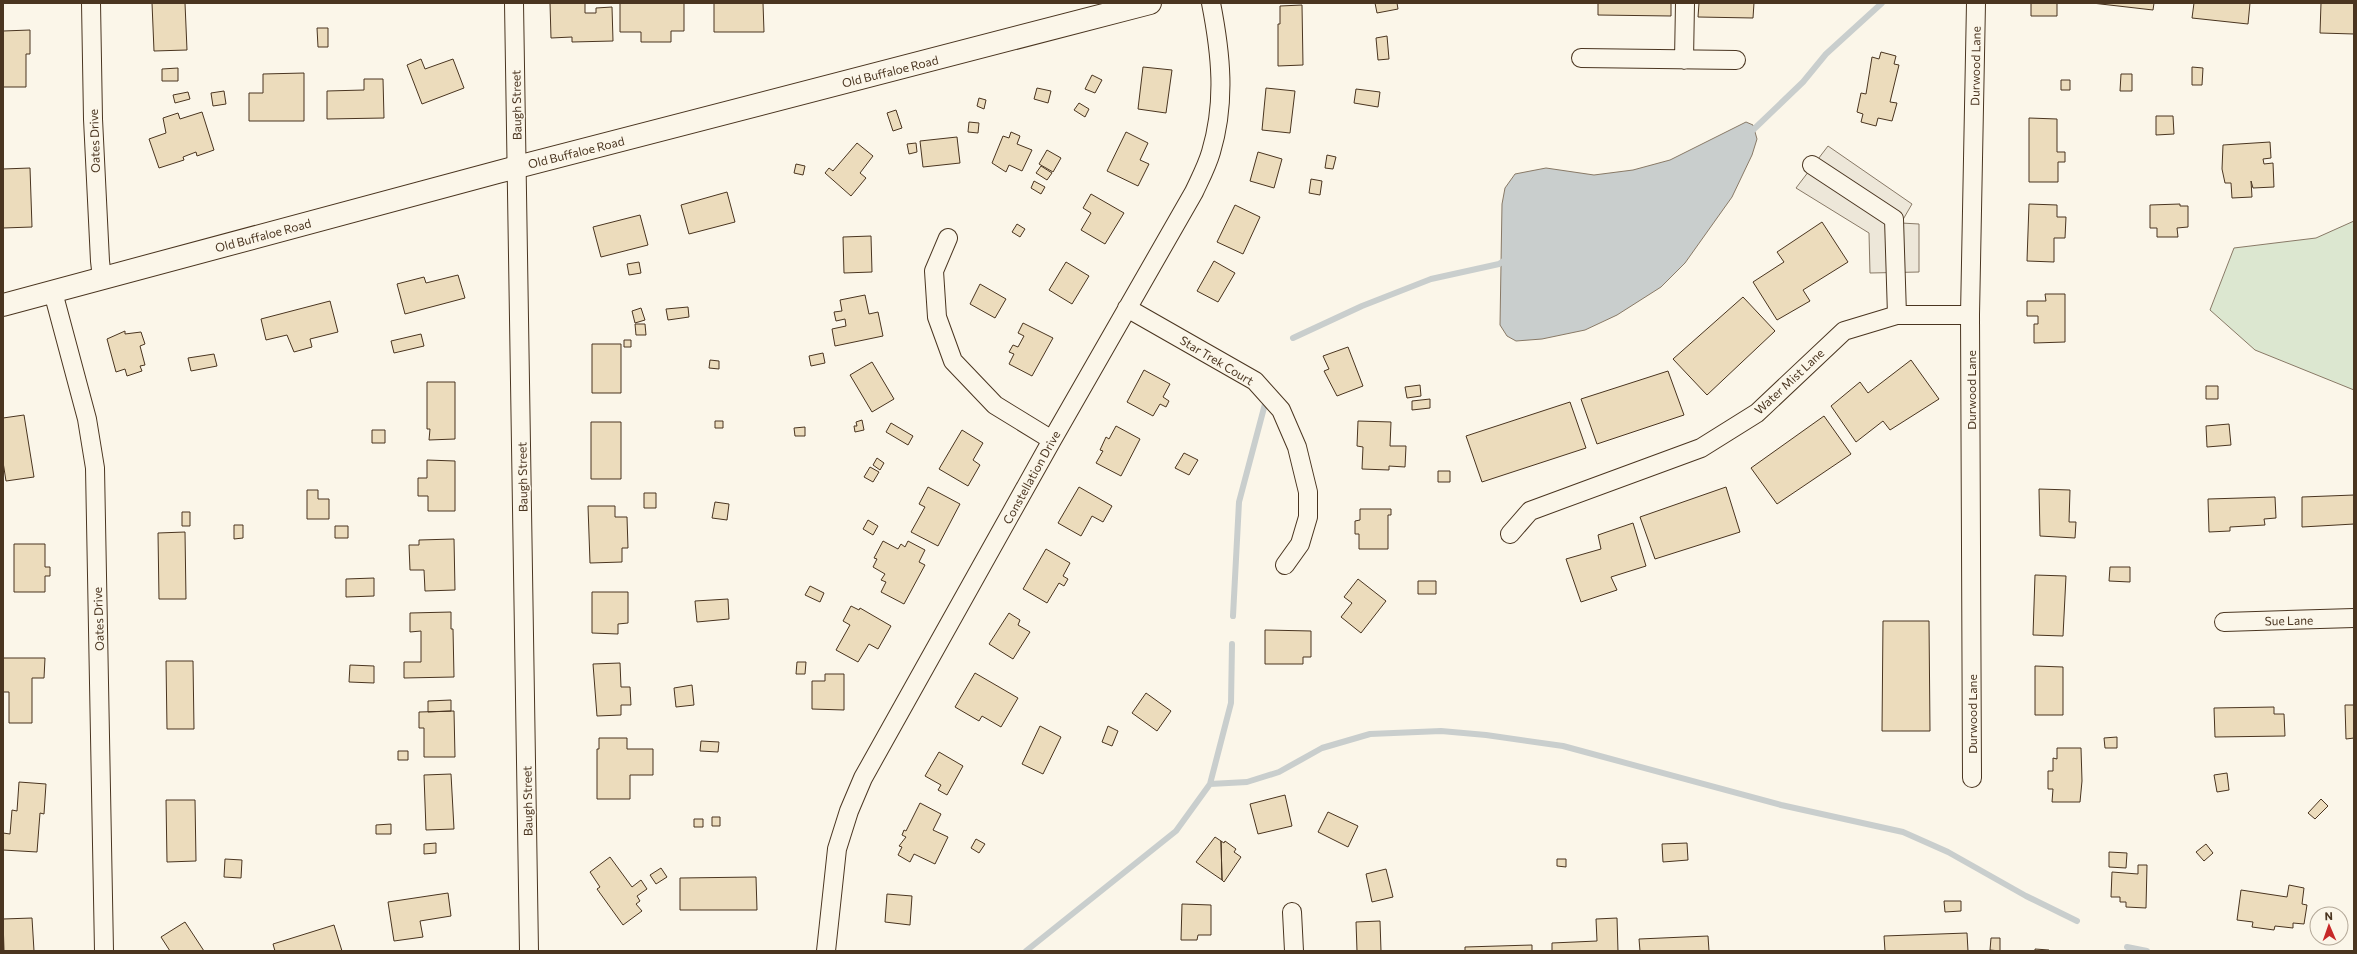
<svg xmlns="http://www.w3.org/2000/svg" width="2357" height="954" viewBox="0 0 2357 954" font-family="Commissioner,sans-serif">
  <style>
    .green { fill: #dce7d0; stroke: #887966 }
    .parking { fill: #ede7d9; stroke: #887966 }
    .water { fill: #c9cecd; stroke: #887966 }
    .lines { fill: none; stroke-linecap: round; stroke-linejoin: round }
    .stream { stroke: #c9cecd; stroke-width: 6 }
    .building { fill: #ecdcbc; stroke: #4a3520 }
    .minor-casing { stroke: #4a3520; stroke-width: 20 }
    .tertiary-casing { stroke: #4a3520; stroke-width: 24 }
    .minor { stroke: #fbf6e9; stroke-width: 18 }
    .tertiary { stroke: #fbf6e9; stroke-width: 22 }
    .labels { text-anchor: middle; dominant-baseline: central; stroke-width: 3; stroke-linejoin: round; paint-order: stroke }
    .street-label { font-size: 12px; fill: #4a3520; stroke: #fbf6e9 }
  </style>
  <rect width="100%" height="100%" fill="#fbf6e9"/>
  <path class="green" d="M2354 221V390L2255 350 2210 310 2234 248 2316 238Z"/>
  <path class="parking" d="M1828 146 1912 204 1901 223 1919 224V272L1870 273 1869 233 1796 188Z"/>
  <path class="water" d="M1746 122 1753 125 1757 139 1752 155 1732 197 1685 263 1661 287 1617 315 1585 330 1542 339 1516 341 1507 336 1500 325 1502 204 1505 188 1515 174 1546 168 1594 175 1633 170 1670 160Z"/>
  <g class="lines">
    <path class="stream" d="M1747 133 1753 130 1803 82 1826 54 1882 3
      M1293 338 1362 306 1431 279 1499 264 1505 260
      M1233 616 1239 502 1265 404
      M1210 784 1247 782 1279 772 1322 748 1370 734 1441 731 1486 735 1563 746 1781 805 1903 832 1948 852 2026 896 2077 921
      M2127 947 2147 951
      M1026 951 1176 831 1210 784 1231 703 1232 644"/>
  </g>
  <path class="building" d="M152 3H185L187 50 154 51Z
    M550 3H585V13H596V8L612 7 613 41 572 42V37L551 38Z
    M620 3H684V31H671V42H641V32H620Z
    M714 3H763L764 32H714Z
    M1375 3H1397L1398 9 1377 13Z
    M1598 3H1671V16L1598 15Z
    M1699 3H1754L1753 18 1698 17Z
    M2031 3H2057V16H2031Z
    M2092 3H2154L2153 10Z
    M2194 3H2250L2248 24 2192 18Z
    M2321 3H2354V34L2320 33Z
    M1302 5 1303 65 1278 66V24H1280V6Z
    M317 28H328V47H318Z
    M30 30V54H26V87H3V31Z
    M1387 36 1389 59 1378 60 1376 38Z
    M1881 52 1896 56 1894 64 1899 65 1890 102 1897 103 1892 121 1878 118 1876 126 1861 122 1863 114 1857 112 1861 93 1866 94 1872 57 1879 59Z
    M421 59 425 69 453 59 464 88 422 104 407 65Z
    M1143 67 1172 70 1166 113 1138 109Z
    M2192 67 2203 68 2202 85H2192Z
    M178 68V81H162V69Z
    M304 73V121H249V93H263V74Z
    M2121 74H2132V91H2120Z
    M1092 75 1102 80 1095 93 1085 89Z
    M364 79H383L384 118 327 119V91L364 90Z
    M2061 80H2070V90H2061Z
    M1037 88 1051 91 1048 103 1034 99Z
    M1266 88 1295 91 1290 133 1262 130Z
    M1356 89 1380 92 1378 107 1354 103Z
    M224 91 226 104 213 106 211 93Z
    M188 92 190 99 175 103 173 95Z
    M979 98 986 100 984 109 977 106Z
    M1079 103 1089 109 1085 117 1074 110Z
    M896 110 902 128 893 131 887 113Z
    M202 112 214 150 197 156 196 152 183 157 184 160 159 168 149 139 166 133 163 118 178 113 180 119Z
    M2156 116H2173L2174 134 2156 135Z
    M2029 118 2057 119V152H2065V162H2058V182H2029Z
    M969 122 979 123 978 133 968 132Z
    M1011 132 1020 136 1017 144 1032 150 1022 171 1009 165 1006 172 992 163 1003 136 1009 138Z
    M1126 132 1148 143 1140 160 1149 164 1138 186 1107 171Z
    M957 137 960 163 923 167 920 141Z
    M2270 142 2271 158 2263 159 2264 164 2273 163 2274 187 2253 188 2251 181 2252 197 2232 198 2231 183H2225L2222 169 2223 145Z
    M857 143 873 156 860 173 866 178 851 196 825 173 829 168 833 171Z
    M916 143 917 152 909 154 907 144Z
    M1047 150 1061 158 1053 172 1039 164Z
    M1258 152 1282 159 1274 188 1250 181Z
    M1327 155 1336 157 1333 169 1325 168Z
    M796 164 805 166 803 175 794 173Z
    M1041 166 1052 173 1047 180 1036 173Z
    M30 168 32 227 3 228V169Z
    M1311 179 1322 181 1320 195 1309 193Z
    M1034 181 1045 187 1041 194 1031 188Z
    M727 192 735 222 689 234 681 205Z
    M1091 194 1124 213 1105 244 1081 230 1091 213 1083 208Z
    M2029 204 2057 205V217H2066L2065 238H2054V262L2027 261Z
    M2180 204V206H2188V227L2177 228 2178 237H2157V228H2150V205Z
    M1235 205 1260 217 1243 254 1217 242Z
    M640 215 648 245 601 257 593 227Z
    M1822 222 1848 262 1803 290 1810 301 1777 320 1753 282 1784 262 1777 252Z
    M1017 224 1025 229 1020 237 1012 232Z
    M871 236 872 272 844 273 843 237Z
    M1214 261 1235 273 1218 302 1197 291Z
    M639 262 641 273 629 275 627 264Z
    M1066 262 1089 276 1072 304 1049 290Z
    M458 275 465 298 405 314 397 284 424 277 426 283Z
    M980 284 1006 299 995 318 970 304Z
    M2045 294H2065V342L2034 343V324H2038V316H2027V301H2046Z
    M865 295 869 314 878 312 883 336 835 346 832 329 846 326 845 319 836 321 834 312 842 311 840 300Z
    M1743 297 1775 331 1707 395 1673 359Z
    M330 301 338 332 310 339 312 347 294 352 287 335 266 340 261 319Z
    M688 307 689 317 668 320 666 309Z
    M641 308 645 320 635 323 632 311Z
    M1023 323 1053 338 1032 376 1009 364 1014 354 1009 352 1013 345 1018 347 1024 336 1018 333Z
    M635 324H645L646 335H636Z
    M125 331V334L141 332 145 344 140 346 145 365 140 366 142 371 127 376 125 369 116 372 107 339Z
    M421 334 424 346 394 353 391 341Z
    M624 340H631V347H624Z
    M592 344H621V393H592Z
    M1348 347 1363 386 1337 396 1324 371 1329 369 1323 356Z
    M823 353 825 363 811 366 809 356Z
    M214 354 217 366 191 371 188 358Z
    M710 360 719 361V369L709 368Z
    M1911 360 1939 399 1890 430 1883 421 1856 442 1831 406 1860 382 1868 393Z
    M872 362 894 399 872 412 850 375Z
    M1144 370 1170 384 1163 397 1169 401 1166 407 1160 404 1153 416 1127 402Z
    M1668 371 1684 415 1597 444 1581 399Z
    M427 382H455V439L429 440 430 429H427Z
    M1420 385 1421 396 1407 398 1405 387Z
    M2206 386H2218V399H2206Z
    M1430 399V408L1412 410V401Z
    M1570 402 1586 448 1482 482 1466 436Z
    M24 415 34 477 6 481 3 462V418Z
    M1824 416 1851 454 1777 504 1751 468Z
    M862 420 864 430 855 432 854 426H857L856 422Z
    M715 421H723V428H715Z
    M1358 421 1391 422 1390 446H1406L1405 467 1389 466V470L1362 469 1363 447 1357 446Z
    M591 422H621V479H591Z
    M891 423 913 436 908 445 886 432Z
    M2229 424 2231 445 2207 447 2206 426Z
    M1116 426 1140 439 1121 476 1096 463 1103 451 1100 450 1106 437 1109 439Z
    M805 427V436H795L794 428Z
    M372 430H385V443H372Z
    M962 430 983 443 973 460 980 465 968 486 939 469Z
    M1184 453 1198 460 1189 475 1175 468Z
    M877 458 884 463 880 470 873 465Z
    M427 460 455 461V511H428V496H418V478H427Z
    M870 467 879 472 873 482 864 477Z
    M1438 471H1450V482H1438Z
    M928 487 960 504 938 546 911 532 925 507 919 504Z
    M1079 487 1112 506 1103 522 1092 516 1081 536 1058 523Z
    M1726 487 1740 532 1655 559 1640 517Z
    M2039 489 2070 490 2069 522H2076L2075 538 2040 536Z
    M307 490H318V499H329V519H307Z
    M644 493H656V508H644Z
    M2354 495V524L2302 527V497Z
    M2275 497 2276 518 2264 519 2265 525 2230 527V531L2209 532 2208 499Z
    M715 502 729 504 727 520 712 518Z
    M588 506H615V517H627L628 548H622V562L590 563Z
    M1360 509H1391V515H1388V549H1359V534H1355V521L1360 520Z
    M182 512H190V526H182Z
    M868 520 878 526 873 535 863 529Z
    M1633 523 1646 566 1611 577 1617 590 1581 602 1566 559 1601 549 1598 535Z
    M234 525H243V538L234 539Z
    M335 526H348V538H335Z
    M185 532 186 599H159L158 533Z
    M454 539 455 590 425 591 424 570H410L409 545H419V540Z
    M883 541 898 549 901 544 905 547 908 541 925 550 919 562 925 565 904 604 881 592 886 582 881 580 885 574 873 567 877 559 874 558Z
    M14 544H45V567H50V576H45V592H14Z
    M1046 549 1070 563 1063 576 1068 579 1064 586 1059 583 1047 603 1023 589Z
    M2110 567H2130V582L2109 581Z
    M2035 575 2066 576 2063 636 2033 635Z
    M374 578V596L346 597V579Z
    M1358 579 1386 601 1361 633 1341 617 1352 603 1344 597Z
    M1418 581H1436V594H1418Z
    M810 586 824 593 820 602 805 595Z
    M592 592H628V623L618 624V634L592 633Z
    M728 599 729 619 697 622 695 601Z
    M851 606 859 610 860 608 891 626 878 649 869 644 858 662 836 650 850 625 843 621Z
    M451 612V629H453L454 677 404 678V662H421V631L410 632V613Z
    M1009 613 1020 620 1018 625 1030 632 1013 659 989 644Z
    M1883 621H1929L1930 731H1882Z
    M1265 630 1311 631V657H1303V664H1265Z
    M3 658H45L44 678H32V723H9V692H3Z
    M166 661H193L194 729H167Z
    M797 662H806L805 674H796Z
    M620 663 621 687H630L631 705H621V715L597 716 593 664Z
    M350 665 374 666V683L349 682Z
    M2035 666 2063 667V715H2035Z
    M975 673 1018 698 1001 727 982 716 979 721 955 707Z
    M825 674H844V710L812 709V681H825Z
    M692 685 694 705 676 707 674 688Z
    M1146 693 1171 711 1157 731 1132 713Z
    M451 700V711L428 712V701Z
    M2345 705H2354V738L2346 739Z
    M2274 707V714H2284L2285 736 2215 737 2214 708Z
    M454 711 455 757H424V728H419V712Z
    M1040 726 1061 737 1043 774 1022 764Z
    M1108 726 1118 731 1112 746 1102 742Z
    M2117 737V748H2105L2104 738Z
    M599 738H627V749H653V775H630V799H597V749H599Z
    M701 741 719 742 718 752 700 751Z
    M2057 748H2081L2082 781 2080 802H2052L2053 789H2048V771H2053V758L2057 759Z
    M398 751H408V760H398Z
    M939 752 963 766 947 795 938 790 941 785 925 776Z
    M2227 773 2229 790 2217 792 2214 775Z
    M451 774 454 829 426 830 424 775Z
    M19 782 46 784 44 814 40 813 37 852 3 850V833L10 834 12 810 17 811Z
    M1285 795 1292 826 1258 834 1250 804Z
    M2321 799 2328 806 2315 819 2308 813Z
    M166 800H195L196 861 167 862Z
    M920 803 941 814 933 830 948 837 935 864 914 854 910 862 898 855 902 847 899 846 906 837 902 835 904 830 906 831Z
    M1328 812 1358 826 1348 847 1318 832Z
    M712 817H720V826H712Z
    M694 819H703V827H694Z
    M391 824V834H376V825Z
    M1215 837 1221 841 1222 880 1196 862Z
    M976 839 985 844 979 853 971 848Z
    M1221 841 1224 843 1225 841 1236 849 1234 852 1241 857 1224 882 1222 880Z
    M436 843V853L424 854V844Z
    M1687 843 1688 860 1663 862 1662 844Z
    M2206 844 2213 853 2204 861 2196 852Z
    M2109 852 2127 853 2126 868 2109 867Z
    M610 857 632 887 641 880 647 889 637 896 640 901 636 904 642 911 623 925 597 889 600 887 590 872Z
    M225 859 242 860 241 878 224 877Z
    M1557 859H1566V867L1557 866Z
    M2138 865H2147L2146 908 2126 907V902H2120V897H2111L2112 872 2138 874Z
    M661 868 667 877 656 884 650 875Z
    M1386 869 1393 897 1372 902 1366 874Z
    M756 877 757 910H680V878Z
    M2289 885 2304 888 2302 904 2307 905 2304 924 2293 923V928L2275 926 2274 930 2252 927 2253 922 2237 920 2241 890 2287 897Z
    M448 893 451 916 420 921 423 937 394 941 388 902Z
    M887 894 912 896 910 925 885 922Z
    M1944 901H1961V911L1945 912Z
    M1182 904 1211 905V935H1198L1197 940H1181Z
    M32 918 34 951H4L3 919Z
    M1617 918 1618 951H1552V943L1597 941 1596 919Z
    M1380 921 1381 951H1357L1356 922Z
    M185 922 204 951H170L161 937Z
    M334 925 342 951H275L273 944Z
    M1967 933 1968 951H1885L1884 936Z
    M1708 936 1709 951H1640L1639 939Z
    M1991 938H2000V951L1990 950Z
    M1532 945V951H1465V947Z
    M2035 949 2049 950V951H2035Z"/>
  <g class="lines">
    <g class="minor-casing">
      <path id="minor" d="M91 3 93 119 100 261 102 278
        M514 3 529 951
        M1581 58 1736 60
        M1684 60 1685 3
        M1812 165 1894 219 1897 315
        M948 238 934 271 937 317 953 361 995 405 1052 440
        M53 292 87 419 95 468 104 951
        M1127 308 1255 381 1281 410 1297 447 1308 492V517L1300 544 1285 565
        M1510 534 1530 511 1701 448 1757 413 1844 331 1897 315H1970
        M2224 622 2354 618
        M1972 778 1970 315 1976 3
        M1292 912 1294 951
        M826 951 837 849 849 811 863 778 1052 440 1194 192C1200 179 1207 166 1211 152 1226 102 1221 54 1211 3"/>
    </g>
    <g class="tertiary-casing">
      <path id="tertiary" d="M3 305 498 172 1150 3"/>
    </g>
    <use href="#minor" class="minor"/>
    <use href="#tertiary" class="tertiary"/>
  </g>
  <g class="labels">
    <g class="street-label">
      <text transform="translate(1975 66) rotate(-89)">Durwood Lane</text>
      <text transform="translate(890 71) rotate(-14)">Old Buffaloe Road</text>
      <text transform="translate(516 105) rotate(-91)">Baugh Street</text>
      <text transform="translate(94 141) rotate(-92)">Oates Drive</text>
      <text transform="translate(576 152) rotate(-14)">Old Buffaloe Road</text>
      <text transform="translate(263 235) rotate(-15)">Old Buffaloe Road</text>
      <text transform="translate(1217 360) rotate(31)">Star Trek Court</text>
      <text transform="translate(1789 381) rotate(-43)">Water Mist Lane</text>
      <text transform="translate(1971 390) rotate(-90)">Durwood Lane</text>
      <text transform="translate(522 477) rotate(-91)">Baugh Street</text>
      <text transform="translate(1031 477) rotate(-61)">Constellation Drive</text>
      <text transform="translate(98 619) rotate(-92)">Oates Drive</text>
      <text transform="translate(2289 620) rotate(-1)">Sue Lane</text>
      <text transform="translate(1972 714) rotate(-90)">Durwood Lane</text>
      <text transform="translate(527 801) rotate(-91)">Baugh Street</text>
    </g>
  </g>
  <rect width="2357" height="954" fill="none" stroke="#4a3520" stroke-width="8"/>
  <g transform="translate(2329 926) rotate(358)"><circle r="19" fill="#fbf6e9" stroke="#b4a999"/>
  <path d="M0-3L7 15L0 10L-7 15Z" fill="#c62828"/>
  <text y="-6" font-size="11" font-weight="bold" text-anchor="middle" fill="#4a3520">N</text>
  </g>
</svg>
